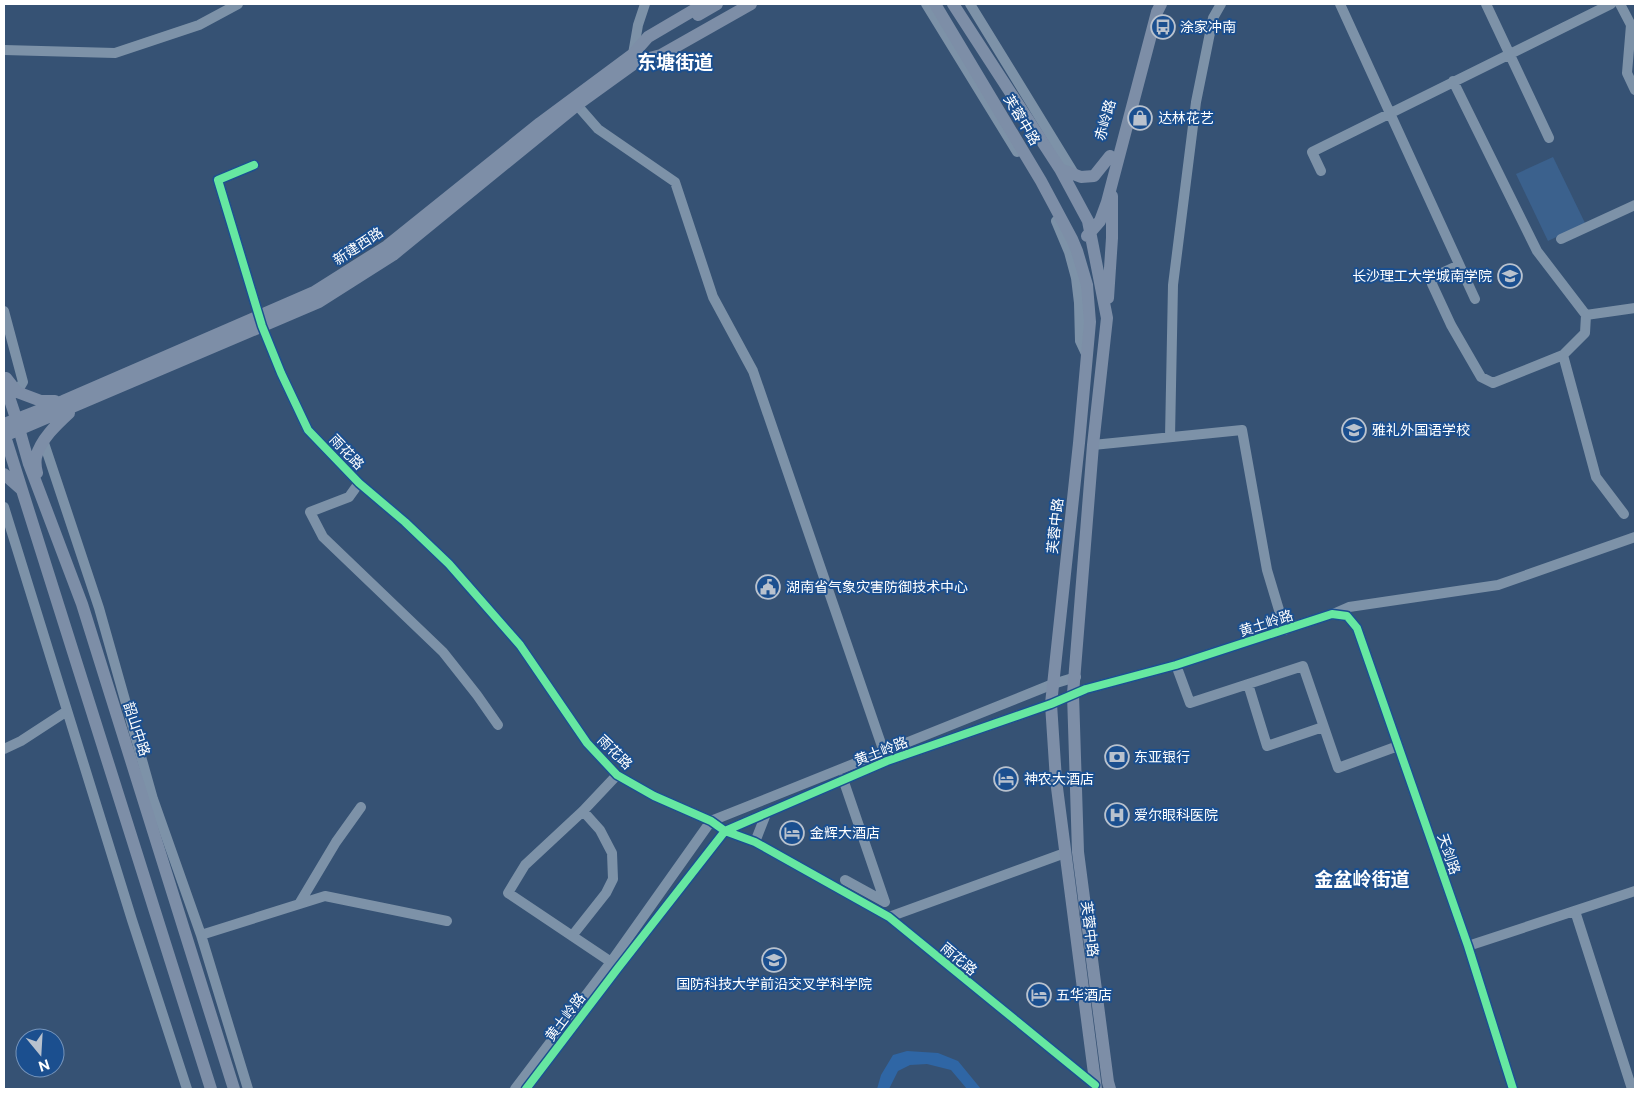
<svg xmlns="http://www.w3.org/2000/svg" width="1639" height="1093" viewBox="0 0 1639 1093" font-family="'Public Sans','Noto Sans SC',sans-serif">
  <style>
    .green { fill: #2f66a5 }
    .water { fill: #3b618d }
    .lines { fill: none; stroke-linecap: round; stroke-linejoin: round }
    .minor { stroke: #7d92a8; stroke-width: 10 }
    .major { stroke: #7d8ea7; stroke-width: 12 }
    .cycleway-casing { stroke: #1b4f8f; stroke-width: 11 }
    .cycleway { stroke: #66e7a1; stroke-width: 8 }
    .labels { text-anchor: middle; dominant-baseline: central; stroke-width: 4; stroke-linejoin: round; paint-order: stroke }
    .poi-label { font-size: 14px; fill: #fff; stroke: #1b4f8f; text-anchor: start }
    .street-label { font-size: 14px; fill: #fff; stroke: #1b4f8f }
    .district-label { font-size: 19px; font-weight: bold; fill: #fff; stroke: #1b4f8f }
  </style>
  <rect width="100%" height="100%" fill="#365274"/>
  <path class="green" d="M907 1051 938 1053 958 1061 981 1089H967L951 1070 927 1064 910 1065 898 1071 889 1089H877L881 1075 893 1055Z"/>
  <path class="water" d="M1553 157 1585 223 1548 241 1516 174Z"/>
  <g class="lines">
    <path class="minor" d="M926 4 1017 152
      M970 4 1075 175
      M1340 4 1475 299
      M1486 4 1549 138
      M1620 4 1631 25 1627 73 1635 90
      M4 50 115 53 199 25 238 4
      M633 54 638 25 645 4
      M1453 81 1537 251 1586 315 1635 308
      M577 105 598 129 675 182 713 297 753 371 887 761
      M254 165 218 180 262 326 281 373 308 430 359 483 405 522 449 564 520 645 587 743 617 775 654 796 711 821 725 831 755 842 889 917 1095 1085
      M1321 171 1312 152 1611 4
      M1056 221 1069 252 1076 278 1079 303 1080 341 1087 356
      M1561 239 1635 205
      M1459 265 1433 277 1432 284 1451 325 1481 377 1493 383 1563 355 1585 333 1586 315
      M4 311 23 382 17 392
      M1563 355 1596 477 1624 514
      M1170 437 1173 285 1196 102 1213 18 1221 4
      M44 443 99 608 153 799 201 935 248 1089
      M1093 445 1242 430 1267 570 1285 630
      M359 483 349 497 310 512 323 537 443 652 477 695 498 725
      M4 507 132 920 187 1089
      M1333 614 1349 607 1498 585 1635 537
      M1176 665 1190 703 1303 666 1338 768 1398 746
      M1248 684 1267 746 1323 727
      M4 749 21 741 67 711
      M843 779 885 902 845 880
      M755 842 766 814
      M299 904 336 842 361 807
      M1575 911 1632 1089
      M889 917 1065 853
      M201 935 325 896 447 921
      M572 936 606 893 613 879 612 853 600 830 583 811
      M1468 946 1635 891
      M611 962 508 893 525 865 583 811 617 775
      M515 1089 611 962 711 821 1053 684 1076 677
      M526 1089 618 968 725 831 887 761 1051 704 1086 689 1176 665 1332 614 1347 616 1357 628 1468 946 1513 1089"/>
    <path class="major" d="M935 4 1041 181 1072 239 1077 251 1087 285 1090 322 1079 443 1051 704 1056 780 1096 1089
      M953 4 1060 169 1088 221 1107 318 1093 445 1073 694 1078 852 1108 1082 1110 1089
      M698 15 717 4
      M1060 169 1081 177 1094 176 1110 156
      M1087 236 1100 221 1107 202 1157 12 1161 4
      M1108 298 1112 238V196
      M6 378 17 392 41 401H55
      M4 382 16 418 29 464 82 604 234 1089
      M4 424 63 401 314 292 387 246 540 123 633 54 648 37 704 4
      M4 433 211 1089
      M4 436 319 302 393 255 577 105 638 61 661 55 751 4
      M37 473C36 469 35 462 36 457 41 439 56 425 69 413
      M4 474 21 489"/>
    <g class="cycleway-casing">
      <path id="cycleway" d="M254 165 218 180 262 326 281 373 308 430 359 483 405 522 449 564 520 645 587 743 617 775 654 796 711 821 725 831 755 842 889 917 1095 1085
        M526 1089 618 968 725 831 887 761 1051 704 1086 689 1176 665 1332 614 1347 616 1357 628 1468 946 1513 1089"/>
    </g>
    <use href="#cycleway" class="cycleway"/>
  </g>
  <defs>
    <g id="bus-ring" transform="scale(1.25)"><circle r="9.5" fill="#1b4f8f" stroke="#b9c2ce" stroke-width="1.5"/><path d="M-5-6H5V4H4V6H2V4H-2V6H-4V4H-5ZM-3.5-4V0h7V-4ZM-3.5 1.2v1.5H-2V1.2ZM2 1.2v1.5H3.5V1.2Z" fill="#b9c2ce"/></g>
    <g id="shop-ring" transform="scale(1.25)"><circle r="9.5" fill="#1b4f8f" stroke="#b9c2ce" stroke-width="1.5"/><path d="M-5-2.5h2.3a2.7 3.5 0 0 1 5.4 0H5L5.5 6h-11ZM-1.5-2.5h3a1.5 2.3 0 0 0-3 0Z" fill="#b9c2ce"/></g>
    <g id="university-ring" transform="scale(1.25)"><circle r="9.5" fill="#1b4f8f" stroke="#b9c2ce" stroke-width="1.5"/><path d="M0-5L7-2L0 1L-7-2ZM-4 1L0 2.5L4 1V4Q0 6-4 4Z" fill="#b9c2ce"/></g>
    <g id="school-ring" transform="scale(1.25)"><circle r="9.5" fill="#1b4f8f" stroke="#b9c2ce" stroke-width="1.5"/><path d="M0-5L7-2L0 1L-7-2ZM-4 1L0 2.5L4 1V4Q0 6-4 4Z" fill="#b9c2ce"/></g>
    <g id="civic-ring" transform="scale(1.25)"><circle r="9.5" fill="#1b4f8f" stroke="#b9c2ce" stroke-width="1.5"/><path d="M-.6-6.5H3V-4.5H.6V-3L4-1V1h2V6H-6V1h2V-1L-.6-3ZM-1.2 2.5V6h2.4V2.5Z" fill="#b9c2ce"/></g>
    <g id="bank-ring" transform="scale(1.25)"><circle r="9.5" fill="#1b4f8f" stroke="#b9c2ce" stroke-width="1.5"/><path d="M-6-4H6V4H-6ZM0-2.3a2.3 2.3 0 1 0 0 4.6a2.3 2.3 0 1 0 0-4.6Z" fill="#b9c2ce"/></g>
    <g id="hotel-ring" transform="scale(1.25)"><circle r="9.5" fill="#1b4f8f" stroke="#b9c2ce" stroke-width="1.5"/><path d="M-6-4.5h1.5V1H6V5H4.5V3h-9V5H-6ZM-4 0a1.8 1.8 0 1 1 3.6 0ZM.5 0V-2.5h3Q6-2.5 6 0Z" fill="#b9c2ce"/></g>
    <g id="hospital-ring" transform="scale(1.25)"><circle r="9.5" fill="#1b4f8f" stroke="#b9c2ce" stroke-width="1.5"/><path d="M-5-5h3v3.5h4V-5h3V5h-3V1.5h-4V5h-3Z" fill="#b9c2ce"/></g>
  </defs>
  <g fill-rule="evenodd">
    <use href="#bus-ring" x="1163" y="27"/>
    <use href="#shop-ring" x="1140" y="118"/>
    <use href="#university-ring" x="1510" y="276"/>
    <use href="#school-ring" x="1354" y="430"/>
    <use href="#civic-ring" x="768" y="587"/>
    <use href="#bank-ring" x="1117" y="757"/>
    <use href="#hotel-ring" x="1006" y="779"/>
    <use href="#hospital-ring" x="1117" y="815"/>
    <use href="#hotel-ring" x="792" y="833"/>
    <use href="#university-ring" x="774" y="960"/>
    <use href="#hotel-ring" x="1039" y="995"/>
  </g>
  <g class="labels">
    <g class="poi-label">
      <text x="1180" y="27">涂家冲南</text>
      <text x="1158" y="118">达林花艺</text>
      <text x="1492" y="276" text-anchor="end">长沙理工大学城南学院</text>
      <text x="1372" y="430">雅礼外国语学校</text>
      <text x="786" y="587">湖南省气象灾害防御技术中心</text>
      <text x="1134" y="757">东亚银行</text>
      <text x="1024" y="779">神农大酒店</text>
      <text x="1134" y="815">爱尔眼科医院</text>
      <text x="810" y="833">金辉大酒店</text>
      <text x="774" y="984" text-anchor="middle">国防科技大学前沿交叉学科学院</text>
      <text x="1056" y="995">五华酒店</text>
    </g>
    <g class="street-label">
      <text transform="translate(1022 120) rotate(59)">芙蓉中路</text>
      <text transform="translate(1105 120) rotate(-74)">赤岭路</text>
      <text transform="translate(358 246) rotate(-33)">新建西路</text>
      <text transform="translate(347 452) rotate(46)">雨花路</text>
      <text transform="translate(1055 526) rotate(-84)">芙蓉中路</text>
      <text transform="translate(1266 623) rotate(-18)">黄土岭路</text>
      <text transform="translate(137 729) rotate(72)">韶山中路</text>
      <text transform="translate(881 751) rotate(-21)">黄土岭路</text>
      <text transform="translate(615 752) rotate(44)">雨花路</text>
      <text transform="translate(1449 854) rotate(71)">天剑路</text>
      <text transform="translate(1090 929) rotate(83)">芙蓉中路</text>
      <text transform="translate(959 959) rotate(40)">雨花路</text>
      <text transform="translate(565 1017) rotate(-53)">黄土岭路</text>
    </g>
    <g class="district-label">
      <text x="675" y="62">东塘街道</text>
      <text x="1362" y="879">金盆岭街道</text>
    </g>
  </g>
  <rect width="1639" height="1093" fill="none" stroke="#ffffff" stroke-width="10"/>
  <g transform="translate(40 1053) rotate(162)"><circle r="24" fill="#1b4f8f" stroke="#7695bc"/>
  <path d="M0-4L9 19L0 12L-9 19Z" fill="#b9c2ce"/>
  <text y="-8" font-size="14" font-weight="bold" text-anchor="middle" fill="#ffffff">N</text>
  </g>
</svg>
